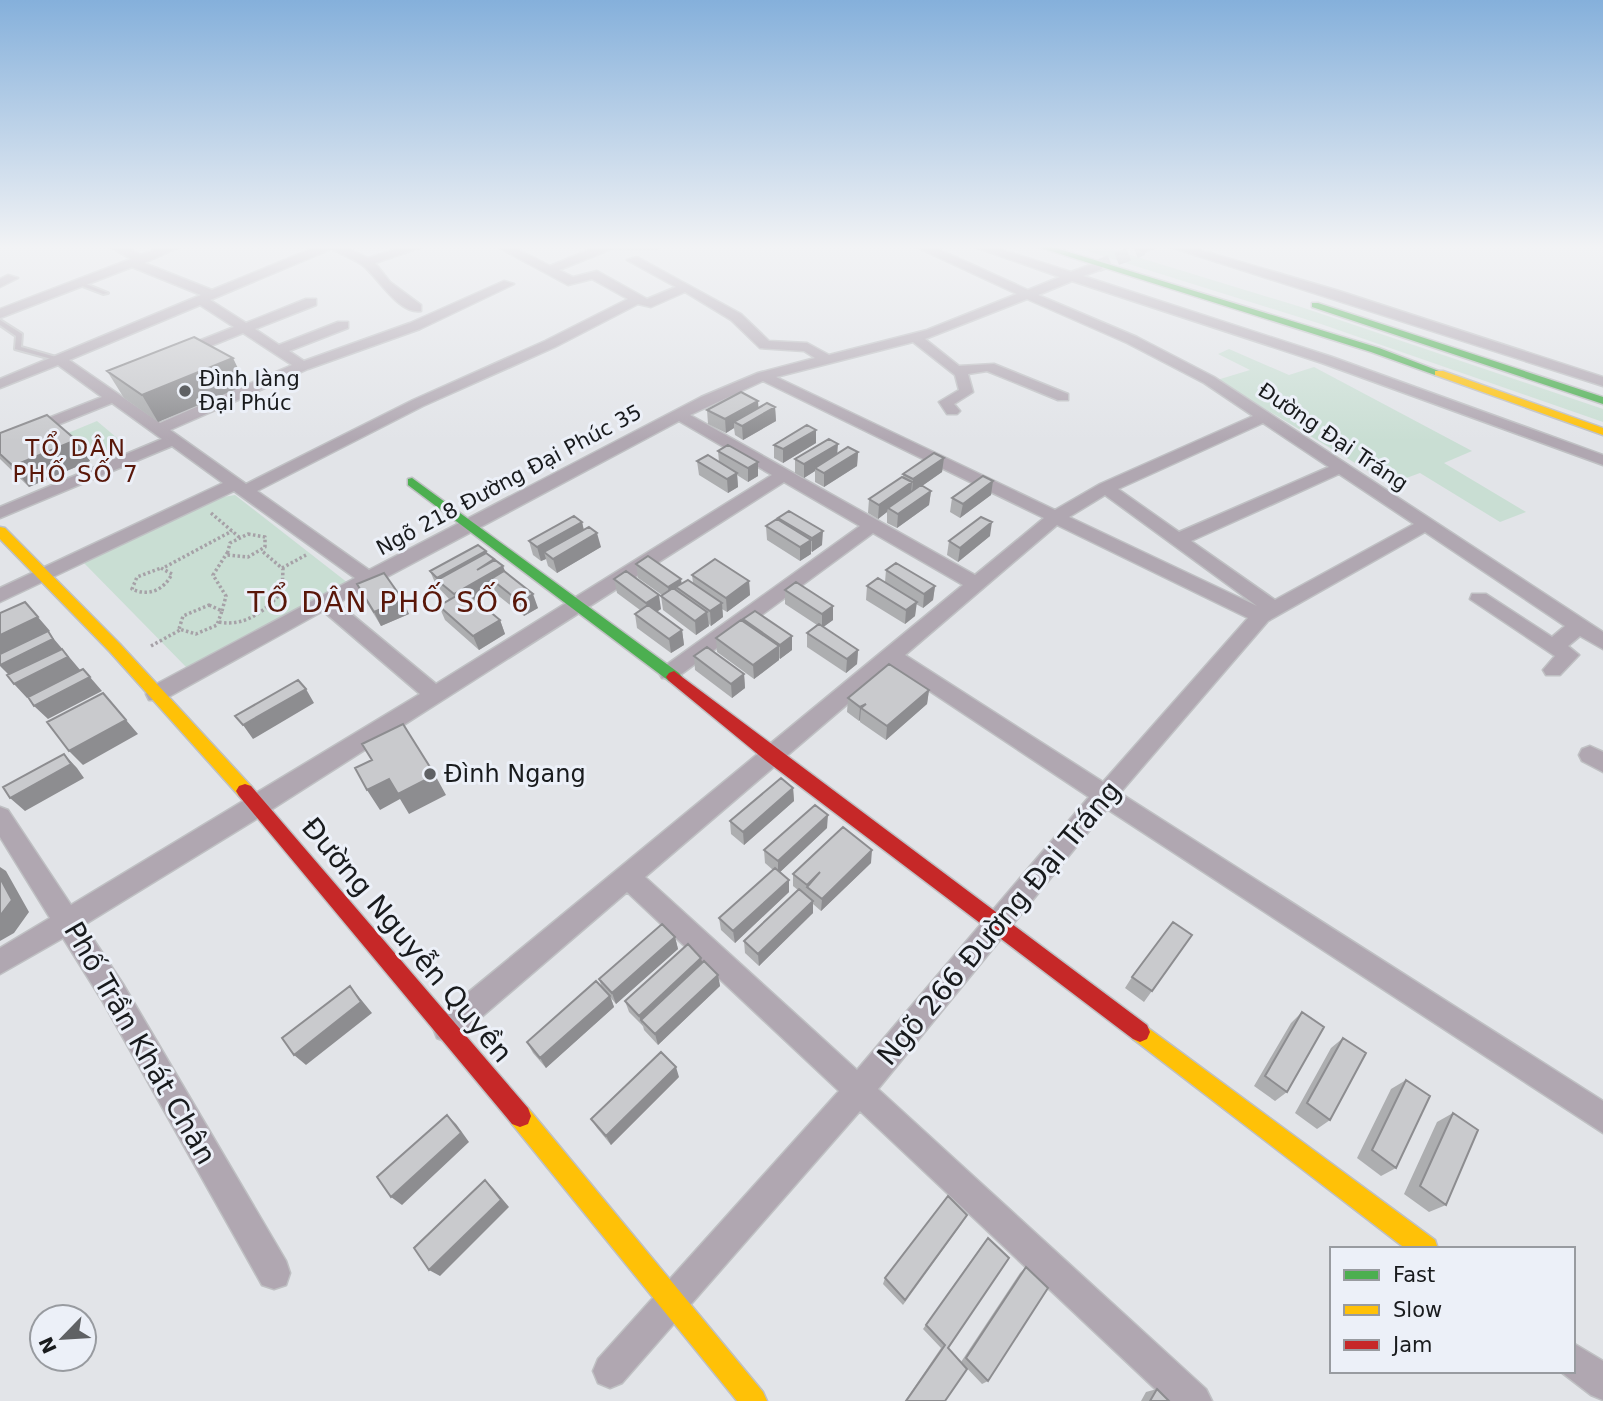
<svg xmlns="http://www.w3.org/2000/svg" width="1603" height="1401" viewBox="0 0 1603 1401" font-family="'DejaVu Sans',sans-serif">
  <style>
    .green { fill: #c9ded3 }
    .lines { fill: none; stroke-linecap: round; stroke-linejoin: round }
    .street-tunnel { stroke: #babcbf; stroke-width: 13; stroke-dasharray: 13 7; stroke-linecap: butt }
    .lane-casing { stroke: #bfc0c3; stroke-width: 4 }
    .street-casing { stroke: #bfc0c3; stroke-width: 3 }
    .fast-casing { stroke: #bfc0c3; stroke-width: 3 }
    .slow-casing { stroke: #bfc0c3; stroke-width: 3 }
    .jam-casing { stroke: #bfc0c3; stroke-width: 3 }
    .path { stroke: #a6a1a7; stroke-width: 3.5; stroke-dasharray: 2.5 2.5; stroke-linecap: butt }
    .lane { fill: #b0a7b1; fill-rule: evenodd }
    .street { fill: #b0a7b1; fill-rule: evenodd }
    .fast { fill: #4caf50; fill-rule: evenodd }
    .slow { fill: #ffc107; fill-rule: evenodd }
    .jam { fill: #c62828; fill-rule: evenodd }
    .wall { fill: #adaeb0 }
    .shaded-wall { fill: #8d8d90 }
    .building { fill: #c9cacd; stroke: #8d8d90; stroke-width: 2 }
    .poi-dot { fill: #5f6164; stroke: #ecf0f8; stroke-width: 2.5 }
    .labels { text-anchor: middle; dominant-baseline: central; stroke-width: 6; stroke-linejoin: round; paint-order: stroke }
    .far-poi-label { font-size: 21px; fill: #191b1d; stroke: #ecf0f8; text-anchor: start }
    .far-street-label { font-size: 21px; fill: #191b1d; stroke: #ecf0f8 }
    .far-quarter-label { font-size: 23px; letter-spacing: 2px; fill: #591709; stroke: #ecf0f8 }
    .poi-label { font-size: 24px; fill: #191b1d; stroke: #ecf0f8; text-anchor: start }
    .quarter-label { font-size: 28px; letter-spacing: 2px; fill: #591709; stroke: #ecf0f8 }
    .near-street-label { font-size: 28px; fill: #191b1d; stroke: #ecf0f8 }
  </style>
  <rect width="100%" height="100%" fill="#e2e4e8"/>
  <path class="green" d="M1068 245H1098L1301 307 1603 409V422L1321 324Z
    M1229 349 1289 375 1314 367 1472 451 1444 463 1526 512 1500 522 1420 473 1390 484 1217 380 1250 370 1218 354Z
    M97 421 123 443 94 456 68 433Z
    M235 495 348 583 189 670 83 562 223 497Z"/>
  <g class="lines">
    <path class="street-tunnel" d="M1098 266 1143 249"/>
    <g class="lane-casing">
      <path id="lane" d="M77 282H81L108 293 103 294 77 284Z
        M0 320 22 334 21 347 63 359 59 361 15 349 16 336 0 325Z"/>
    </g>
    <g class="street-casing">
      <path id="street" d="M107 245H122L141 255 167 245H184L144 263 212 290 321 245H341L368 258 409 245H428L375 263 390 282 421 305V311C398 315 377 275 361 264 352 258 341 254 331 249L210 300 246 323 306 299H316V305L255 329 279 345 338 322H348V328L289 351 304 361 410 323 504 281 514 284 420 329 308 369 170 430 246 484 413 400 545 341 628 299 592 279 568 285 494 245H509L550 266 600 245H663L657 249 614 248 559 270 573 277 597 271 647 299 676 287 627 260 637 257 741 314 769 341 807 343 829 355 927 330 1017 294 912 245H929L1028 290 1060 277 969 245H987L1071 272 1098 262 1102 263V269L1083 276 1332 357 1603 455V465L1322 363 1072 281 1038 295 1137 337 1214 377 1603 632V649L1580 636 1568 646 1579 655 1560 675H1546L1543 670 1555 656 1470 599 1472 594H1486L1552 637 1565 626 1425 532 1268 621 1120 793 1603 1101V1133L1107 809 878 1089 1206 1389 1212 1401H1168L860 1111 622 1383 610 1388 598 1383 593 1371 598 1359 839 1091 627 892 457 1038 447 1042 437 1038 433 1028 437 1018 963 585 873 533 676 678H662L659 673 662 668 860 526 784 482 266 813 84 925 123 984 286 1261 290 1273 286 1285 274 1289 262 1285 103 1002 63 938 0 974V948L50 918 0 837V807L8 810 71 905 420 694 323 611 163 700H149L146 694 149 688 355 578 234 491 0 602V588L223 483 172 446 0 518V507L162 439 112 403 0 448V437L102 397 58 365 0 388V379L201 295 132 267 0 318V309L131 259ZM685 292 731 320 760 348 804 351 815 358 758 373 701 397 369 570 257 491 423 406 555 347 638 304 651 307ZM1027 299 1127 343 1204 383 1253 416 1100 484 1055 510 776 377 913 342 955 375 959 390 939 402 947 414H957L960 411 954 404 973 392 968 374 987 371 1058 400H1068V394L994 364 959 366 925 339ZM200 305 234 327 176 350V356H186L243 333 292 365 160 423 69 360ZM763 381 1044 518 975 575 690 415ZM679 421 772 475 436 684 338 603ZM1263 423 1329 467 1179 532 1118 489ZM1339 474 1414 524 1275 600 1191 541ZM1105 495 1257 606 1069 517ZM1057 525 1248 618 1103 782 905 655ZM892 666 1089 797 857 1070 645 877Z
        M1142 245H1159L1143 253 1137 249Z
        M1164 245H1183L1339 291 1603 377V386Z
        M8 275 18 278 0 287V279Z
        M1590 746 1603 752V772L1582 761 1579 755 1582 749Z
        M1573 1343 1603 1361V1400L1591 1395 1561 1372 1573 1371Z"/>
    </g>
    <g class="fast-casing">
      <path id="fast" d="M1032 245H1046L1379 348 1444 373 1435 375 1371 352Z
        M1312 303H1318L1603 397V404L1312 307Z
        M412 478 679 673 682 677 679 681H669L408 485V479Z"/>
    </g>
    <g class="slow-casing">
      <path id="slow" d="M1435 371H1443L1603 428V435L1435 375Z
        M0 527 5 528 120 644 251 786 254 791 251 796 245 798 239 796 110 652 0 539Z
        M1140 1022 1435 1240 1438 1249H1406L1133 1039 1130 1032 1133 1025Z
        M520 1105 528 1108 763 1392 767 1401H737L512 1124 509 1116 512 1108Z"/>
    </g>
    <g class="jam-casing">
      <path id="jam" d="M674 671 1147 1025 1150 1032 1147 1039 1140 1042 1133 1039 765 760 669 681 666 677 669 673Z
        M245 784 251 786 528 1108 531 1116 528 1124 520 1127 512 1124 239 796 236 791 239 786Z"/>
    </g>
    <path class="path" d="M211 513 239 537
      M248 534 265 537V547L248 557 227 555 230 543Z
      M165 567 232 531
      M161 568 172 574C164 590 148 597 132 589L137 577Z
      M282 568 306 555
      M209 605 222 611 217 625 196 634 179 629 183 616Z
      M222 611 226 596 213 575 227 553
      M219 622C245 627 265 611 282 592L283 569 262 551
      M151 646 180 630"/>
    <use href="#lane" class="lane"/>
    <use href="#street" class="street"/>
    <use href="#fast" class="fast"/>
    <use href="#slow" class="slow"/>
    <use href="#jam" class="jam"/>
  </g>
  <path class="wall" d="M107 371 246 385 158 422 124 398Z
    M758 401V408L775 407 776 421 743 440 735 435 734 428 726 433 708 424 707 410Z
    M816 430V443L783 463 774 458V445Z
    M0 433 76 440 90 461 29 487 0 459Z
    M728 445 758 476 748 482 737 475 738 487 728 493 699 475 697 461 719 462 718 451Z
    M858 452 857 466 824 487 815 482V471L804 478 795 473V459Z
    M944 458 942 472 922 486 931 491 929 505 897 528 887 523V512L878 519 868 513 869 499 903 477V474Z
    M993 481 991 495 960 518 950 512 952 498Z
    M789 511 822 545 812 552 811 551V554L800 561 767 540 766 526 779 520 778 518Z
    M582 522 584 530 601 547 557 573 548 566 546 559 541 561 533 555 529 541Z
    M990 536 958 562 947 555 949 541Z
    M486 551 487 553 503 566 505 571 538 608 524 616 495 593 494 589 476 599 500 620 505 634 479 650 445 620 439 606 449 599 436 585 430 571Z
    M636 564 681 579V584L693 583 692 575 749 581 750 595 727 612 722 609 723 617 711 626 708 623 709 626 696 635 663 610 661 596 662 595 638 578Z
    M886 570 935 586 933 600 923 608 916 604 915 616 905 624 866 600 867 586 885 582Z
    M614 579 661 609 656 612 682 630 684 645 671 653 637 628 635 614 640 610 617 593Z
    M357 584 409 614 381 626 364 598Z
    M785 590 833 620 823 627 858 650 857 664 846 673 807 647V633L817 625 785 604Z
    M743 619 792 650 780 659 779 658V660L754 679 717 652 716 638 743 621Z
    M694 656 744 674 745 688 732 698 695 670Z
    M929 690 927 704 886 740 860 722V720L859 721 847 712 848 698Z
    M793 788 794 801 744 845 731 834 730 821Z
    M827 828 780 872 789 892 735 943 721 930 719 918 773 870 765 863 764 850Z
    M871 863 821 911 813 904V913L759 966 745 953 744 941 798 890 793 886V874Z
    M1192 935 1144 1002 1125 988 1132 977Z
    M675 937 678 949 616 1004 611 998 614 1007 546 1068 533 1053 527 1042 602 988 599 979Z
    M702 962 718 975 720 986 658 1045 644 1030 643 1026 629 1012 625 1001Z
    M1302 1012 1287 1092 1275 1101 1254 1086 1291 1023Z
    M1343 1038 1330 1120 1317 1129 1295 1113 1331 1048Z
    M679 1077 611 1145 597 1128 591 1119Z
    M1406 1080 1396 1168 1381 1176 1357 1158 1391 1089Z
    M1453 1113 1446 1205 1429 1212 1404 1194 1437 1122Z
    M963 1222 903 1305 883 1284 885 1278Z
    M983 1244 948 1348 945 1401H905L941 1348 923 1329Z
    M1026 1267 988 1381 982 1384 961 1362 1020 1273Z
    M1157 1389 1169 1401H1141L1146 1392Z"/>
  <path class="shaded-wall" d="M233 358 246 385 158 422 142 395Z
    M758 401 759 415 734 422V428L726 433 725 419Z
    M775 407 776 421 743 440 742 426Z
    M816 430V443L783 463V449Z
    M76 440 90 461 29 487 13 466Z
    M838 444 837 457 815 468V471L804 478V464Z
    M858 452 857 466 824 487V473Z
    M944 458 942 472 912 493 913 479Z
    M758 462V476L748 482V468Z
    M737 473 738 487 728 493 727 479Z
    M993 481 991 495 960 518 963 504Z
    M912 482 911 496 888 508 887 512 878 519 879 505Z
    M931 491 929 505 897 528 898 514Z
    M582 522 585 536 544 552 546 559 541 561 537 547Z
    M992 522 990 536 958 562 960 548Z
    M823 531 822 545 812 552V538Z
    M597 533 601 547 557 573 553 559Z
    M811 540V554L800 561V547Z
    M486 551 490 562 494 559 498 569 503 566 508 581 491 579 494 589 460 608 454 594 438 581 437 578Z
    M681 579 683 592 676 587 677 597 670 601 668 587Z
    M749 581 750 595 727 612 726 598Z
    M935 586 933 600 923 608 924 594Z
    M533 594 538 608 524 616 520 602Z
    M659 595 661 609 649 617 646 603Z
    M403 600 409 614 381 626 374 612Z
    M25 602 50 631 48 632 81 671 27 698 14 684 13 679 0 666V635Z
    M917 602 915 616 905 624 906 610Z
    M722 603 723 617 711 626 710 611Z
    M833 606V620L822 628V614Z
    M707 612 709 626 696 635 695 621Z
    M500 620 505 634 479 650 473 636Z
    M682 630 684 645 671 653 669 639Z
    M792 636V650L780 659V645Z
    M779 646V660L754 679 753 665Z
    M858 650 857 664 846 673 847 659Z
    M83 669 102 691 48 719 34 706Z
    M744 674 745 688 732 698 731 684Z
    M306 689 314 703 253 739 243 725Z
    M929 690 927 704 886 740 887 726Z
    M103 693 138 734 83 765 69 751Z
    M866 704 861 708 860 720 859 721 860 707Z
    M64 754 77 768 84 778 25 811 10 798Z
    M435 775 446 795 409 814 400 799 380 810 367 790 389 779Z
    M793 788 794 801 744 845 743 832Z
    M828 815 827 828 778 874V861Z
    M872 850 871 863 821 911 822 899Z
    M0 867 6 871 29 912 14 933 0 941Z
    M789 880V892L735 943 733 931Z
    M813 901V913L759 966 758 954Z
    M675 937 678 949 616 1004 612 993Z
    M701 958 704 969 641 1020 643 1027 639 1016Z
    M718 975 720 986 658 1045 655 1034Z
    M350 986 372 1013 306 1065 294 1055Z
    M610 996 614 1007 546 1068 540 1058Z
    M676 1067 679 1077 611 1145 606 1136Z
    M447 1115 456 1124 469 1142 402 1205 391 1197Z
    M485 1180 493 1188 509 1207 440 1276 429 1270Z"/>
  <path class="building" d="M194 337 233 358 142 395 107 371Z
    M741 392 758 401 725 419 707 410Z
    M767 403 775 407 742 426 734 422Z
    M47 415 76 440 13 466 0 454V433Z
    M807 425 816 430 783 449 774 445Z
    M829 439 838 444 804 464 795 459Z
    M728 445 758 462 748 468 718 451Z
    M848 447 858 452 824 473 815 468Z
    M934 453 944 458 913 479 903 474Z
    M708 455 737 473 727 479 697 461Z
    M983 476 993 481 963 504 952 498Z
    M902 477 912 482 879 505 869 499Z
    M921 485 931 491 898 514 888 508Z
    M789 511 823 531 812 538 778 518Z
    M574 516 582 522 537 547 529 541Z
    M981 517 992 522 960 548 949 541Z
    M777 519 811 540 800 547 766 526Z
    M589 527 597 533 553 559 544 552Z
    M478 545 486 551 437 578 430 571Z
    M486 553 494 559 477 570 495 560 503 566 454 594 437 580Z
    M648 556 681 579 668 587 636 564Z
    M715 559 749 581 726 598 692 575Z
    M896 563 935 586 924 594 886 570Z
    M504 571 533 594 520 602 491 579Z
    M626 571 659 595 646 603 614 579Z
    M384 573 403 600 374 612 357 584Z
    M878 578 917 602 906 610 867 586Z
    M688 580 722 603 710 611 676 587Z
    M796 582 833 606 822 614 785 590Z
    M673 588 707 612 695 621 661 596Z
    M465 591 500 620 473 636 439 606Z
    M25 602 38 617 0 635V613Z
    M648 605 682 630 669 639 635 614Z
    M755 611 792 636 780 645 743 619Z
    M741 620 779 646 753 665 716 638Z
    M819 624 858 650 847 659 807 633Z
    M48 631 53 639 0 665V654Z
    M707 647 744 674 731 684 694 656Z
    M62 649 68 657 14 684 7 675Z
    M889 664 929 690 887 726 861 708 866 704 860 707 848 698Z
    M83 669 90 677 34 706 28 697Z
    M298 680 306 689 243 725 235 716Z
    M103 693 126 720 69 751 47 722Z
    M403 724 435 775 398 794 389 779 367 790 355 768 372 760 362 744Z
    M64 754 71 764 10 798 3 787Z
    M781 778 793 788 743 832 730 821Z
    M815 805 828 815 778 861 764 850Z
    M843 827 872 850 822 899 807 887 820 872 807 885 793 874Z
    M775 868 789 880 733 931 719 918Z
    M0 878 12 900 0 916Z
    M799 889 813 901 758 954 744 941Z
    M1173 922 1192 935 1152 991 1132 977Z
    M662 924 675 937 612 993 599 979Z
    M688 944 701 958 639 1016 625 1001Z
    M704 961 718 975 655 1034 641 1020Z
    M596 981 610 996 540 1058 527 1042Z
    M350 986 361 1002 294 1055 282 1038Z
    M1302 1012 1324 1027 1287 1092 1265 1076Z
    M1343 1038 1366 1053 1330 1120 1307 1103Z
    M661 1052 676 1067 606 1136 591 1119Z
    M1406 1080 1430 1096 1396 1168 1372 1150Z
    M1453 1113 1478 1130 1446 1205 1420 1186Z
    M447 1115 461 1133 391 1197 377 1177Z
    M485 1180 501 1200 429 1270 414 1248Z
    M948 1196 967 1215 905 1300 885 1278Z
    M988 1238 1009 1258 948 1348 967 1369 945 1401H906L945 1345 926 1325Z
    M1026 1267 1048 1288 988 1381 966 1358Z
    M1157 1389 1169 1401H1150Z"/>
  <linearGradient id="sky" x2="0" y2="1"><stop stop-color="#85b0db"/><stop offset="0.56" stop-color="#f2f3f5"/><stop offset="1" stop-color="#f2f3f5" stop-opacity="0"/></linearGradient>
  <rect width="1603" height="441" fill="url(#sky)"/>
  <g class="poi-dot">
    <circle cx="185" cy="391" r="7"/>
    <circle cx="430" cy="774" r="7"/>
  </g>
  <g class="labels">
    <g class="far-poi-label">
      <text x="199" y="379">Đình làng<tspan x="199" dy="24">Đại Phúc</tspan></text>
    </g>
    <g class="far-street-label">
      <text transform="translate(1333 437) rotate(34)">Đường Đại Tráng</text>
      <text transform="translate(509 480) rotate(-28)">Ngõ 218 Đường Đại Phúc 35</text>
    </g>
    <g class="far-quarter-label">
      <text x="76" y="448">TỔ DÂN<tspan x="76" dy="26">PHỐ SỐ 7</tspan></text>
    </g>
    <g class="poi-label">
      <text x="444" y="774">Đình Ngang</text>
    </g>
    <g class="quarter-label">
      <text x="389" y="602">TỔ DÂN PHỐ SỐ 6</text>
    </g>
    <g class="near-street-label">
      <text transform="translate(999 923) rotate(-50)">Ngõ 266 Đường Đại Tráng</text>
      <text transform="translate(407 940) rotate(50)">Đường Nguyễn Quyền</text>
      <text transform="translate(140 1043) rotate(60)">Phố Trần Khát Chân</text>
    </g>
  </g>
  <rect x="1330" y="1247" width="245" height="126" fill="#ecf0f8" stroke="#989ba0" stroke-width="2"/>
  <rect x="1344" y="1270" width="35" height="10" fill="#4caf50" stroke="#989ba0" stroke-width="2"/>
  <text x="1393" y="1282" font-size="21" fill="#191b1d">Fast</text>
  <rect x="1344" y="1305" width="35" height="10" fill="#ffc107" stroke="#989ba0" stroke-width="2"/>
  <text x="1393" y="1317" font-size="21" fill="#191b1d">Slow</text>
  <rect x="1344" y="1340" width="35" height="10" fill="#c62828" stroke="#989ba0" stroke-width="2"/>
  <text x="1393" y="1352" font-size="21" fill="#191b1d">Jam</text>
  <g transform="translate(63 1338) rotate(245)"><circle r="33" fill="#ecf0f8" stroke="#989ba0" stroke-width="2"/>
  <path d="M0-5L12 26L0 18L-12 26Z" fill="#5f6164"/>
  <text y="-10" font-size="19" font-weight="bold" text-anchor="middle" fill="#191b1d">N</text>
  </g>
</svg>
